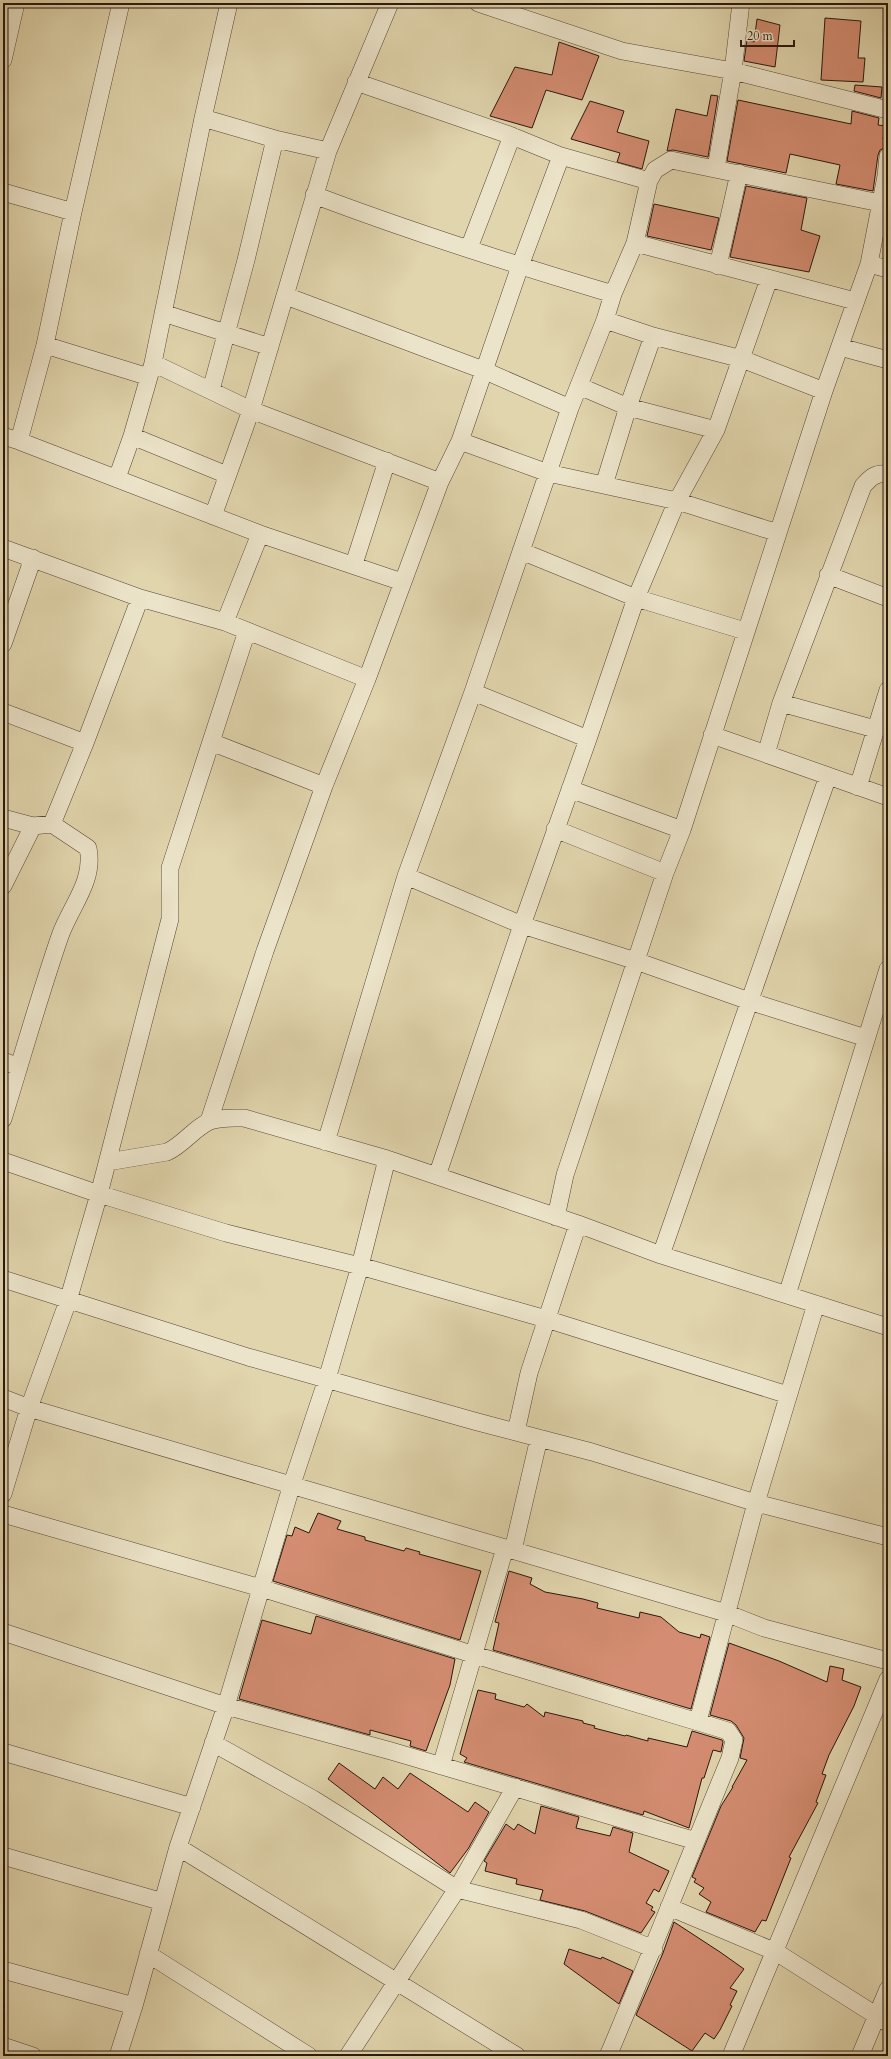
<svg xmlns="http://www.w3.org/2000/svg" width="891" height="2059" viewBox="0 0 891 2059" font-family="Cardo,serif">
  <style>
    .building { fill: #d48d72; stroke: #2b170e }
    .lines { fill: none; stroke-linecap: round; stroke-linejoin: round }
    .street-casing { stroke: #584636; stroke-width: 18 }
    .street { stroke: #ece4ca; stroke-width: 17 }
  </style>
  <rect width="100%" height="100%" fill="#e1d5ad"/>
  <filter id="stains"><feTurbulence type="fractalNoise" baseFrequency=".005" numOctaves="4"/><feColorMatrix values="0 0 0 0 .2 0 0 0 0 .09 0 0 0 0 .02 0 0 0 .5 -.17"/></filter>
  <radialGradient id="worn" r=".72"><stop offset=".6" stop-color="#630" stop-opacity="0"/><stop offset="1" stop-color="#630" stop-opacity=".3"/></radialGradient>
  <path class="building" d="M825 18 861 21 858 58H865L863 82 821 80Z
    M757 19 780 25 775 67 744 61 747 40 754 42Z
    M559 42 599 56 582 100 546 90 532 128 490 116 515 67 552 75Z
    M855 85 882 87 881 98 854 91Z
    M711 95 718 96 708 157 673 150 667 151 676 109 707 116Z
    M738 100 851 124 852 111 879 118 878 125 886 126 883 139H888V146L880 150 878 155 873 191 836 184 840 165 790 154 786 173 727 161Z
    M590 101 624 111 617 132 649 141 642 169 617 162 620 153 571 139Z
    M746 186 807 198 801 230 820 236 809 272 730 257Z
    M654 204 719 218 711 250 647 236Z
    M318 1513 341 1521 337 1529 365 1537V1540L404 1551 406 1548 420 1552 419 1554 481 1571 460 1640 273 1581 287 1535 292 1536 295 1527 309 1533Z
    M509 1571 532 1578 530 1584 545 1592 583 1599 598 1603 597 1608 639 1618 640 1612 661 1617 679 1632 700 1638 701 1634 710 1637 691 1709 493 1650 499 1623 495 1622Z
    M316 1616 455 1659 450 1685 426 1751 410 1746 411 1741 370 1730V1735L239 1699 262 1620 311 1634Z
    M729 1643 779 1661 827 1682 830 1666 844 1669 842 1680 861 1687 854 1706 829 1755 822 1774 826 1775 816 1802 818 1803 789 1857 791 1858 766 1921 762 1920 755 1932 706 1912 711 1902 699 1894 704 1888 694 1882 696 1879 692 1877 721 1806 733 1787H732L747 1760 740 1758 744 1738 736 1725 731 1721 710 1715Z
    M478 1690 496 1694 495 1699 524 1707 527 1704 544 1717 545 1712 583 1721V1723L595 1726 594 1728 625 1736 626 1735 648 1741V1738L687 1747 692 1731 722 1740 723 1742 721 1752 713 1750 704 1778H702L689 1828 644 1811 643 1815 464 1762 467 1758 460 1754Z
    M339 1763 375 1789 383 1777 398 1789 410 1773 468 1812 475 1802 489 1812 468 1849 450 1873 328 1779Z
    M541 1806 579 1817 576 1828 610 1836 613 1827 633 1833 629 1852 669 1871 659 1892 654 1889 646 1903 653 1907 651 1910 655 1912 641 1933 585 1911 540 1900 543 1890 516 1884 517 1879 485 1871 487 1863 484 1861 506 1824 514 1830 518 1824 535 1834Z
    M674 1922 720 1952 744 1969 730 1988 737 1991 730 2005 732 2006 720 2030 714 2039 705 2033 692 2051 636 2015 663 1953Z
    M569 1949 601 1959 602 1957 633 1971 619 2004 564 1964Z"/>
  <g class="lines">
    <g class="street-casing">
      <path id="street" d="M478 3 622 51 733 71 888 110
        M3 60 16 3
        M356 82 512 136 561 156 649 181
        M203 118 275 139 328 151
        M716 168 733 71 741 3
        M3 192 73 212
        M314 195C412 232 512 264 613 294
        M635 243 855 301
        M469 248 512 136
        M869 264 888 269
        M718 266 739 173
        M286 296 483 370 570 408
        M163 313 270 347
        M605 320 653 336 742 359 824 391
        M45 345 149 377
        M840 347 888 360
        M153 363 251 410 440 482
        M579 386 628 407 716 430
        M211 390 246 260 275 139
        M3 436 19 441 260 534 402 582
        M132 436 227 475
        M19 441 45 345 73 212 121 3
        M460 441 548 473 677 501 778 533
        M117 478 132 436 153 363 203 118 229 3
        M604 485 628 407 653 336
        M213 516 251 410 328 151 390 3
        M3 548 140 598 225 622 367 679
        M521 551 636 598 745 631
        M354 564 387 461
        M828 575 888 598
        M225 622 260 534
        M3 644 33 558
        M473 692 588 739
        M781 703 875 729
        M3 712 85 743
        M712 735 888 797
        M211 742 324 786
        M766 754 781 703 863 486C871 477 875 473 888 474
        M858 787 888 690
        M570 789 682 830
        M3 818 33 826 52 824 88 848C95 881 70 907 60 936 39 997 22 1058 3 1119
        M52 824 85 743 140 598
        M555 829 665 873
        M406 876 522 925 636 961 749 1001 866 1038
        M3 886 33 826
        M3 1061 19 1067
        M209 1121 265 951 324 786 367 679 440 482 460 441 520 266 561 156
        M326 1142 406 876 473 692 570 408 605 320 613 294 635 243 649 181 655 170 671 160 880 203
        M3 1161 99 1194 226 1233 360 1266 546 1319 788 1395
        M108 1162 167 1152C183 1145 194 1128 210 1121 221 1117 232 1118 244 1118L387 1159 578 1224 661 1255 888 1327
        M437 1176 522 925 588 739 636 598 677 501 716 430 769 279
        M556 1217 565 1175 665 873 682 830 824 391 869 264 886 176 888 156
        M661 1255 828 776
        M3 1279 248 1357 474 1421 592 1452 756 1503 888 1537
        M787 1295 888 969
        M3 1398 29 1408 726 1613 764 1628 888 1661
        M516 1432 529 1373 578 1224
        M3 1494 29 1408 68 1301 99 1194 170 919V868L247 631
        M3 1514 261 1588 475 1655 728 1731 734 1740 730 1758C689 1857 650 1957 608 2056
        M513 1550 539 1438
        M3 1632 226 1706 391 1751 696 1841
        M698 1721 756 1503 816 1304
        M213 1743 313 1799 457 1889 581 1920 654 1949
        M3 1752 192 1807
        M441 1766 505 1548
        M178 1847 517 2056
        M3 1856 163 1902
        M669 1907 776 1952 888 2023
        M148 1954 309 2056
        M3 1970 134 2006
        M3 2046 33 2056
        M118 2056 134 2006 178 1847 226 1706 292 1484 327 1379 360 1266 387 1159
        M348 2056 457 1889 515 1787
        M731 2056 888 1679
        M860 2056 888 1989"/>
    </g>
    <use href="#street" class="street"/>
  </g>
  <rect width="891" height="2059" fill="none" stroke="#e1d5ad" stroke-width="16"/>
  <rect x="4" y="4" width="883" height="2051" fill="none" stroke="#2b170e" stroke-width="2"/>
  <rect x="8" y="8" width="875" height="2043" fill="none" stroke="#2b170e"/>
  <path d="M741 40v6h53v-6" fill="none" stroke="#2b170e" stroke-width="2"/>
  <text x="747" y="40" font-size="12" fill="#2b170e" stroke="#ece4ca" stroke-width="3" paint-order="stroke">20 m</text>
  <rect width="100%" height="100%" filter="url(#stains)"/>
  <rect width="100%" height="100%" fill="url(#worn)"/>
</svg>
